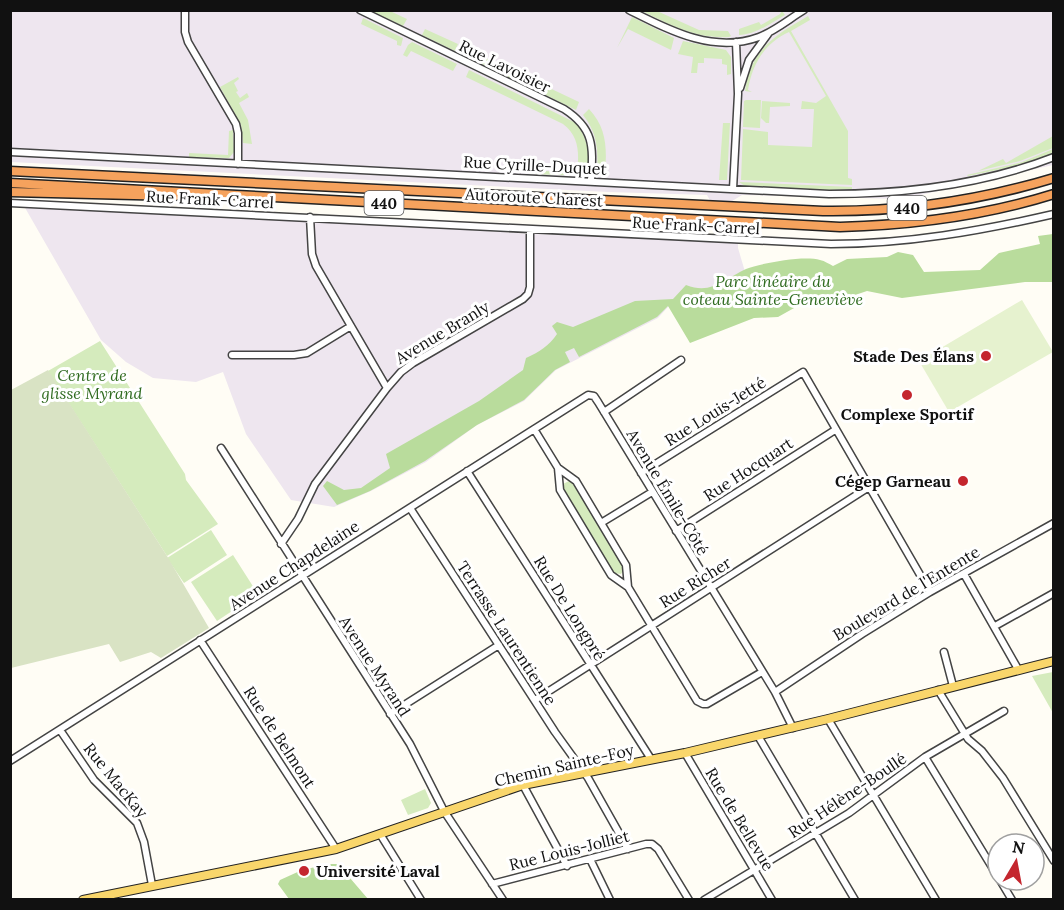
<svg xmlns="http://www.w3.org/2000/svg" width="1064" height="910" viewBox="0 0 1064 910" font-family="Lora,serif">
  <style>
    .industrial { fill: #eee6ef }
    .green { fill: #d5ebbd }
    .forest { fill: #b9dc9c }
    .cemetery { fill: #d9e3c4 }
    .pitch { fill: #e6f2cf }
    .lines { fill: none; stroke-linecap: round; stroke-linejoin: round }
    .minor-casing { stroke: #444; stroke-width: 9 }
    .major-casing { stroke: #222; stroke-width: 10 }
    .highway-casing { stroke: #222; stroke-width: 11 }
    .minor { stroke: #fff; stroke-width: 6 }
    .major { stroke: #f9d66b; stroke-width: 8 }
    .highway { stroke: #f5a25d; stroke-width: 8 }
    .poi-dot { fill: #c4262e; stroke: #fff; stroke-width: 2 }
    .labels { text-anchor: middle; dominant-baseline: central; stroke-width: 6; stroke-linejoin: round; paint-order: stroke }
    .shield { fill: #fff; stroke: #585858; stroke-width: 1.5 }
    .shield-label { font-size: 15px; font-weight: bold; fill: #111 }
    .street-label { font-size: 16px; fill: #111; stroke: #fff }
    .park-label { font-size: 16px; font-style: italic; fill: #2f6b1f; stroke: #fff }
    .poi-label { font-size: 16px; font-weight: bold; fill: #111; stroke: #fff; text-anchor: end }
  </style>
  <rect width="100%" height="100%" fill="#fffdf5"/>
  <path class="industrial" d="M10 11H1053V165L902 199 742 195 716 211 707 195 608 192 11 162Z
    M40 203 532 234 738 239V248L751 292 668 307 658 318 556 370 524 401 477 425 426 462 371 491 334 507 291 500 246 434 223 372 196 382 153 378 126 362 101 340 24 206Z"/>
  <path class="green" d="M371 11H390L407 19 403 26Z
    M642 11H657L699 30 728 31 731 36 729 37C696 39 670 25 642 11Z
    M782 11 785 15C771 23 755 35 739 35V29L759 22 761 25 780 14Z
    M808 16 810 20 791 31 848 131V178L852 179V185L741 180 743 129 768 132V145L812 147 814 109H801L802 101 816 103 826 96 789 32C765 43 752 64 748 90L752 92 745 91C751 49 774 36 808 16Z
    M632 17 674 38 671 50 628 29 617 48Z
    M363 18 403 38 401 46 397 45V41L361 24Z
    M425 29 458 44 455 51 422 35Z
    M683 41 726 50 731 57V74L727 75V65L722 64V59L704 58V63H698L697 73H691L693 57 678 54Z
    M412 42 457 64 453 71 411 51 407 57 403 55 408 45Z
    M468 49 512 71 510 78 464 55Z
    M469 70 576 123C587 137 593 159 585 176L530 174V170L577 173C579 154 580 137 563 124L466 77Z
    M522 75 579 102 576 110 519 82Z
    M238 77 239 79 234 83 238 91 236 92 240 98 247 93 249 97 239 103 248 120 252 144 243 143 241 125 220 87Z
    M746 100H761L760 128 743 127 744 101Z
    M762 101 790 103V106L770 107 769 123H766L761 118Z
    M589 109C607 128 607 149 605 174L597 173C598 150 598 134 583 115Z
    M723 123H730L727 180H719Z
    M233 130 234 152 229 158 189 157V153L228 155 229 131Z
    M1053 136V148L1020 161 978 171 1003 159 1006 163Z
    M1053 149V153L1022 165 968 176 967 175 1022 162Z
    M739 182 852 187V189L828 190 745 186Z
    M100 341 185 474 186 480 218 524 167 556 48 371Z
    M569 481 573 483 623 566V571L621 574 613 573 563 488V484Z
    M211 530 227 555 184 583 167 558Z
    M233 555 258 594 217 621 191 582Z
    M1053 672H1054L1053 713 1032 676Z
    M425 789 431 803 428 808 408 815 401 800Z"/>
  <path class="forest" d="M1053 234V282H1025L902 298 867 291 852 296 803 303 778 317 754 318 690 343 668 306 657 317 579 357 574 348 565 352 570 362 555 370 524 400 477 425 425 461 370 491 337 505 323 486 327 481 344 490 361 488 390 468 386 454 479 401 523 370 526 358C539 352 549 346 557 334L552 326 557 322 573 327 635 301 673 299 686 285C712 295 724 279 746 269 762 263 804 255 820 260 825 261 829 264 833 266L847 259 887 257 898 252 913 255 924 272 980 270 999 253 1040 244 1038 236Z
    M329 864H338L368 899H289L278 884 280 880 302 870Z"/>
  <path class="cemetery" d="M48 370 167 556 209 628 161 658 151 652 120 662 109 644 11 668V390Z"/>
  <path class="pitch" d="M1022 300 1053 352 949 412 919 361Z"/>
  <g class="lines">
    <g class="minor-casing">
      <path id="minor" d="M185 10V32L188 42 236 124 238 133V164
        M360 10 564 109C595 129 593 147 591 181
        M629 10C669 30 713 54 759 37 775 31 789 19 804 10
        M740 88 749 60 768 34
        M10 152 829 194C905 194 982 185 1054 157
        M733 189 738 94 736 42
        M10 203 831 244C907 244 980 231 1054 214
        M310 217 312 254 316 266 387 388
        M232 355H294L307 353 351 326
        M604 412 681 360
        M534 429 558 468 560 490 611 575 628 587
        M221 448 410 744 444 811 503 900
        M558 468 576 481 626 565 628 587 697 701 703 704H707L762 672
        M467 471 651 759
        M641 473 803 372 930 592
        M410 508 555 732 588 778 628 849
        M601 523 652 492
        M676 531 835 430
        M281 544 298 519 315 484 387 388 401 372 413 363 523 299 528 294 530 287V230
        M964 574 1018 669
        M995 626 1054 593
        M200 640 336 849
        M944 652 953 686
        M938 690 968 739 982 751 1003 778 1054 861
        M775 692 862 634 930 592 1054 523
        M535 700 869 487
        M390 714 499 645
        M828 719 936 900
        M60 730 94 780 137 823 144 842 152 885
        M758 736 855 900
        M685 753 772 900
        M925 757 998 877
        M10 761 588 395 594 396 598 402 775 692 793 728
        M523 785 567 866
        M380 834 421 900
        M590 859 610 900
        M1000 880 1012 900
        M492 884 646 844H652L658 849 689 900
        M704 900 849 813 925 757 1004 711"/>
    </g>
    <g class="major-casing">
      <path id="major" d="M83 900 336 849 523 785 685 753 828 719 1054 661"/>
    </g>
    <g class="highway-casing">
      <path id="highway" d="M10 171 823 211C902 212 978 201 1054 178
        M10 183 840 227C913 225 984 216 1054 194
        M10 192 175 196"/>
    </g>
    <use href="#minor" class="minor"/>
    <use href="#major" class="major"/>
    <use href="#highway" class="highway"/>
  </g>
  <g class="poi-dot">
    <circle cx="986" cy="356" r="6"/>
    <circle cx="907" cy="395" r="6"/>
    <circle cx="963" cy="481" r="6"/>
    <circle cx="304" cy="871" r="6"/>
  </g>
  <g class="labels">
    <g class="shield">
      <rect x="364.5" y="191" width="39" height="24" rx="4.5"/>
      <rect x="887.5" y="196" width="39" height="24" rx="4.5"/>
    </g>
    <g class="shield-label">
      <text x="384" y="203">440</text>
      <text x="907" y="208">440</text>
    </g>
    <g class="street-label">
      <text transform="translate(505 66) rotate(26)">Rue Lavoisier</text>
      <text transform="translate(535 165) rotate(3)">Rue Cyrille-Duquet</text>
      <text transform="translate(534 197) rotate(3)">Autoroute Charest</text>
      <text transform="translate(210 199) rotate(3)">Rue Frank-Carrel</text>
      <text transform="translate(696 225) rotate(3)">Rue Frank-Carrel</text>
      <text transform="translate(442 332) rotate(-31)">Avenue Branly</text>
      <text transform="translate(715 411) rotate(-32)">Rue Louis-Jetté</text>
      <text transform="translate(748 469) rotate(-33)">Rue Hocquart</text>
      <text transform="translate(668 492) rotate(59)">Avenue Émile-Côté</text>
      <text transform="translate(294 565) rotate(-33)">Avenue Chapdelaine</text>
      <text transform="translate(695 582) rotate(-32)">Rue Richer</text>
      <text transform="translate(906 593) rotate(-31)">Boulevard de l'Entente</text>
      <text transform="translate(570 608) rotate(58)">Rue De Longpré</text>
      <text transform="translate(507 633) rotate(57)">Terrasse Laurentienne</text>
      <text transform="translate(375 666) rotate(57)">Avenue Myrand</text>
      <text transform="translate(280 737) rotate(57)">Rue de Belmont</text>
      <text transform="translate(564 765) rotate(-13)">Chemin Sainte-Foy</text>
      <text transform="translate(116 780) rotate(51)">Rue MacKay</text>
      <text transform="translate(847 795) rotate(-34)">Rue Hélène-Boullé</text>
      <text transform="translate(740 819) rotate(59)">Rue de Bellevue</text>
      <text transform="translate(569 850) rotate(-14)">Rue Louis-Jolliet</text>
    </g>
    <g class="park-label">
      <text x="773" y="281">Parc linéaire du<tspan x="773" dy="18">coteau Sainte-Geneviève</tspan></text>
      <text x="92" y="375">Centre de<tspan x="92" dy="18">glisse Myrand</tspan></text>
    </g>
    <g class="poi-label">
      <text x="974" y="356">Stade Des Élans</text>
      <text x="907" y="414" text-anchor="middle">Complexe Sportif</text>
      <text x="951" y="481">Cégep Garneau</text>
      <text x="316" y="871" text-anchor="start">Université Laval</text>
    </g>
  </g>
  <rect width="1064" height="910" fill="none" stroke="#111111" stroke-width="24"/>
  <g transform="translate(1016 862) rotate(10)"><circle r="28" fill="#ffffff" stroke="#a0a0a0" stroke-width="1.5"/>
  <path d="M0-4.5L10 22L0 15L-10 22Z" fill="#c4262e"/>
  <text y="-9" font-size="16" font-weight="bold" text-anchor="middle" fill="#111111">N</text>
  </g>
</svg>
